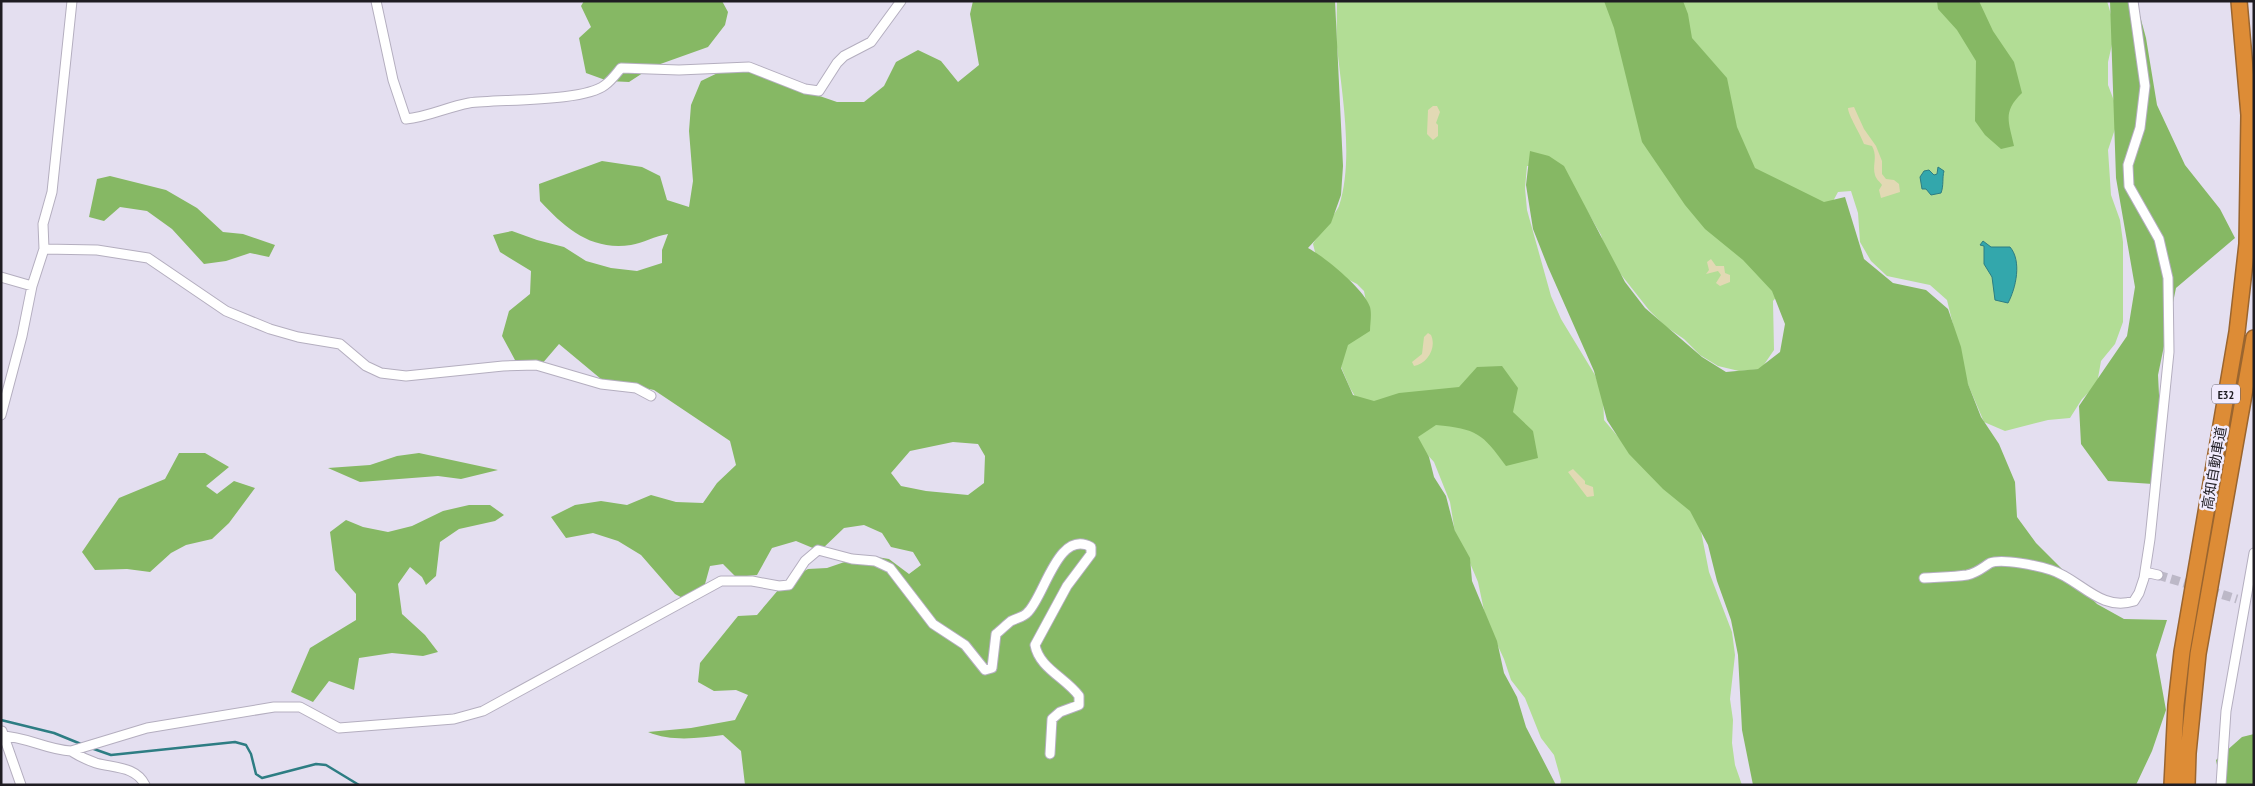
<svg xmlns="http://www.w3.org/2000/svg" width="2255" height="786" viewBox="0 0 2255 786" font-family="'PT Sans Narrow','Noto Sans JP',sans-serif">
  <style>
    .green { fill: #b2dd95 }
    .forest { fill: #86b864; fill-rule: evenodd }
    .sand { fill: #e2d9b4 }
    .water { fill: #33a7ac; stroke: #2d7d83 }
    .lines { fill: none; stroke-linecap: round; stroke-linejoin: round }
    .stream { stroke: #2d7d83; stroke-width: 2.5 }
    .street-tunnel { stroke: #bcb8c7; stroke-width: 9; stroke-dasharray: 9 4.5; stroke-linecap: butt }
    .street-casing { stroke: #b4aebf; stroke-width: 11 }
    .highway-casing { stroke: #9a652f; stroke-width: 18 }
    .street { stroke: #fff; stroke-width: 9 }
    .highway { stroke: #dd8c36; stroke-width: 15 }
    .labels { text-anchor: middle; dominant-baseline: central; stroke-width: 5; stroke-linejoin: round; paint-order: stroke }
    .shield { fill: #f2ecfe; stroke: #5e5a64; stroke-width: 1 }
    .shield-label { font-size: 12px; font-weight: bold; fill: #1e1c22 }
    .street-label { font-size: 14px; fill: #1e1c22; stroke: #f2ecfe }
  </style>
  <rect width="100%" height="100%" fill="#e4dff0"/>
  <path class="green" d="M1337 1H2107L2112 18 2113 40 2108 62V85L2116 106 2115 129 2108 150 2111 195 2120 220 2123 242V322L2115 344 2101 361 2097 384 2082 399 2070 418 2048 420 2005 431 1984 422 1967 382 1947 300 1930 285 1887 276 1871 261 1860 242 1858 213 1851 191 1838 192 1788 284 1773 301 1774 350 1761 369 1739 371 1718 366 1700 355 1684 339 1665 326 1649 310 1608 258 1601 235 1579 197 1550 166H1527L1525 188 1527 210 1551 296 1561 319 1595 375 1603 397 1604 420 1625 445 1691 506 1700 526 1709 572 1732 632 1735 655 1730 699 1733 720 1732 743 1735 765 1742 785H1560L1561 780 1554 755 1541 738 1525 698 1511 680 1504 659 1486 620 1478 582 1470 563 1457 545 1450 502 1434 462 1416 442 1361 406 1350 388 1341 367 1345 346 1368 312 1364 291 1357 284 1318 264 1313 244C1319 234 1336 213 1339 206 1354 160 1342 95 1337 47 1336 32 1337 16 1337 1Z"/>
  <path class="forest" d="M584 1H722L728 12 725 25 708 47 652 67 629 82 608 81 586 73 579 38 591 27 581 6Z
    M973 1H1335L1343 166 1341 195 1331 223 1308 248C1325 257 1365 290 1370 307 1372 314 1370 324 1370 331L1348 345 1341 368 1353 395 1374 401 1399 393 1459 387 1477 367 1502 366 1518 388 1513 412 1533 431 1538 458 1506 466C1482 433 1477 429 1436 425L1418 437 1429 457 1434 477 1446 496 1455 531 1470 558 1472 581 1497 641 1504 673 1517 697 1526 727 1556 785H745L741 751 723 735C699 738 672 742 648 732L691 728 735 720 748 695 736 690 714 691 698 682 700 663 738 616 757 615 779 589 793 577 808 569 827 568 865 555 889 559 909 574 921 565 913 552 891 547 882 533 864 525 844 528 820 551 796 541 772 548 757 575 736 577 723 564 710 566 705 584 692 603 675 594 641 555 618 541 593 533 566 538 551 517 575 505 601 501 627 505 651 495 676 502 703 503 717 483 736 465 730 441 654 390 601 379 559 344 541 365 515 360 502 336 509 311 530 294 531 271 500 252 493 235 512 231 537 240 564 247 586 261 611 268 637 271 662 263V250L668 234C655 236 643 243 631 245 591 251 565 228 540 201L539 184 602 161 642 167 660 176 667 200 689 207 693 181 689 131 691 105 701 81 724 70 750 72 837 102H864L884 86 896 62 918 50 941 61 958 82 979 65 970 14ZM953 442 978 444 985 456 984 483 968 495 926 491 901 486 891 473 910 451Z
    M1604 1H1683L1688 14 1692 38 1727 78 1737 127 1755 168 1824 202 1845 197 1864 259 1893 283 1926 290 1948 309 1961 347 1968 384 1981 417 1999 444 2015 482 2017 517 2036 543 2097 604 2124 619 2167 620 2156 655 2166 710 2152 751 2136 785H1753L1742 730 1738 655 1731 620 1717 581 1708 545 1690 511 1663 489 1629 454 1607 420 1594 371 1548 267 1533 229 1526 185 1530 151 1549 156 1564 166 1625 282 1645 308 1702 357 1726 372 1758 369 1780 352 1785 324 1772 291 1743 260 1705 229 1685 205 1642 142 1614 28Z
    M1937 1H1979L1993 31 2014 62 2022 93C2002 112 2009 122 2014 146L2001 149 1985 135 1975 121 1976 61 1957 30 1938 9Z
    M2110 1H2136L2146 38 2157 105 2185 165 2220 209 2235 238 2176 288 2158 375 2162 455 2153 484 2108 481 2081 444 2079 406 2127 336 2135 287 2116 178Z
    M110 176 166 190 197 208 223 232 243 234 275 245 269 257 250 253 226 261 204 264 172 229 147 211 120 207 104 221 89 217 97 179Z
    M179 453H205L229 467 206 486 217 494 234 481 255 488 229 523 212 539 186 545 171 553 150 572 127 569 95 570 82 552 119 498 165 479Z
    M419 453 498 470 461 479 438 476 360 482 328 468 370 465 397 456Z
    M469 505H490L504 515 495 521 459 529 440 542 436 576 426 585 422 577 410 567 398 584 402 614 425 635 438 652 423 656 392 653 359 658 354 690 329 681 313 702 291 692 310 648 356 620V594L335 570 330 532 346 520 363 527 388 532 412 526 443 511Z
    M2254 734V785H2221L2216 760 2242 737Z"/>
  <path class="sand" d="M1433 106H1437L1440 112 1436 123 1438 125V136L1433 140 1427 134 1428 110Z
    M1854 107 1864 129 1876 146 1882 161V174L1886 179 1894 180 1899 184 1900 192 1881 198 1879 190 1882 185C1880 182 1876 179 1875 175 1872 165 1878 157 1872 146L1864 144C1861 135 1848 115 1848 108Z
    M1711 259 1716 266H1724L1725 273 1730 275V282L1720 286 1716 283 1721 275 1718 271 1706 274 1709 270 1707 262Z
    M1428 333 1431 335C1437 348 1427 364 1414 366L1412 362 1422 354 1424 337Z
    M1573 469 1585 481V484L1593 487 1594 496 1587 497 1568 472Z"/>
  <path class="water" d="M1938 167 1944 171C1942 178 1944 185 1941 193L1931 195 1926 189H1922L1920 177 1924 171 1929 170 1934 175 1937 174Z
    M1983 241 1991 247H2010C2022 261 2016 288 2008 303L1995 300 1992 277 1984 264V246L1980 245Z"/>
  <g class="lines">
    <path class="stream" d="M1 720 54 733 81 744
      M91 748 111 755 235 742 246 745 251 754 256 774 262 778 316 764 326 765 359 785"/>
    <path class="street-tunnel" d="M2158 575 2237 599"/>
    <g class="street-casing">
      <path id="street" d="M376 1 393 80 406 119C428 117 447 107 469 103 499 99 584 102 605 85 611 81 616 74 621 68L679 70 749 67 805 89 819 91 837 63 844 56 871 42 901 1
        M44 249 97 250 148 258 226 311 270 329 298 337 340 344 366 366 381 373 406 376 503 366 536 365 601 384 636 388 651 396
        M1 277 32 286
        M1 415 22 336 32 286 44 249 43 224 52 192 72 1
        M2145 572 2158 575
        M1924 578C1938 577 1953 577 1967 575 1977 573 1982 568 1990 563 2002 558 2039 566 2051 570 2080 579 2100 612 2134 601L2139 593 2144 578 2150 539 2169 352 2168 278 2159 239 2129 186 2128 165 2140 128 2145 86 2133 1
        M2 731 21 785
        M1 736C25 736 47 750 71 751L147 728 274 707H300L339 728 454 719 483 711 721 581H752L779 586 789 585 805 561 818 550 852 559 875 561 890 568 933 624 965 645 985 670 992 668 996 634C1001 630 1006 625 1011 621 1017 618 1024 617 1028 612 1045 595 1058 529 1091 547V554L1067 586 1035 645C1039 668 1066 678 1079 696V705L1060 712 1052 719 1050 754
        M71 751C79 756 87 760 96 763 113 768 136 766 145 785
        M2221 785 2226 711 2254 553"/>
    </g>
    <g class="highway-casing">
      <path id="highway" d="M2172 785 2176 705 2182 652 2237 332 2247 244 2249 115 2239 1
        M2187 785 2188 753 2198 654 2254 338"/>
    </g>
    <use href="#street" class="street"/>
    <use href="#highway" class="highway"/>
  </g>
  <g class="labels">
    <rect class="shield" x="2212" y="384.5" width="28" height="19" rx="4"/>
    <g class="shield-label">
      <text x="2226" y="394">E32</text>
    </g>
    <g class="street-label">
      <text transform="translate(2214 468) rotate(-80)">高知自動車道</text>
    </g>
  </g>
  <rect width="2255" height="786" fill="none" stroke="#1e1c22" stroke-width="5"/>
</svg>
